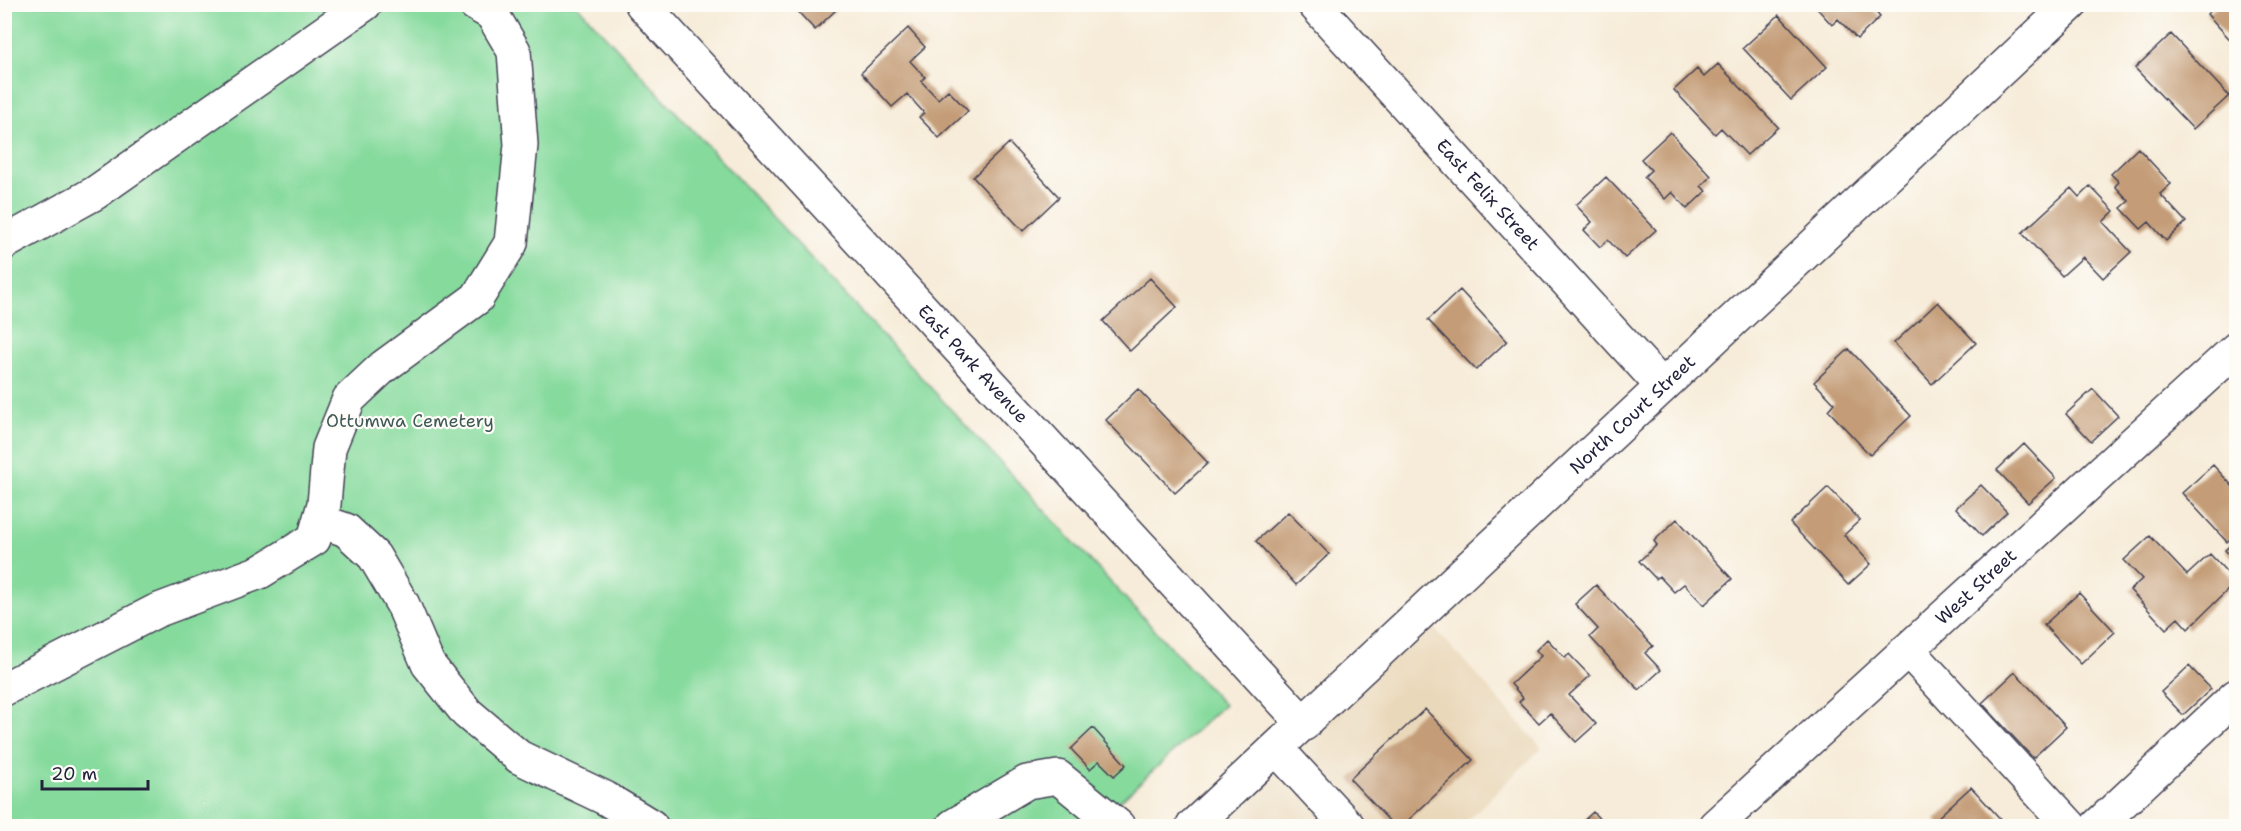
<svg xmlns="http://www.w3.org/2000/svg" width="2241" height="831" viewBox="0 0 2241 831" font-family="'Shantell Sans',sans-serif">
  <style>
    .built { fill: #ead8ba }
    .green { fill: #85da9c; stroke: #547e6c; stroke-width: 1.5 }
    .building { fill: #c49d78 }
    .lines { fill: none; stroke-linecap: round; stroke-linejoin: round }
    .minor-casing { stroke: #424053; stroke-width: 36 }
    .major-casing { stroke: #424053; stroke-width: 36 }
    .minor { stroke: #fff; stroke-width: 33 }
    .major { stroke: #fff; stroke-width: 33 }
    .labels { text-anchor: middle; dominant-baseline: central; stroke-width: 4.5; stroke-linejoin: round; paint-order: stroke }
    .street-label { font-size: 18px; fill: #22223b; stroke: #fdfcf7 }
    .park-label { font-size: 18px; fill: #405958; stroke: #fdfcf7 }
  </style>
  <rect width="100%" height="100%" fill="#fdfcf7"/>
  <filter id="ink" filterUnits="userSpaceOnUse"><feTurbulence type="fractalNoise" baseFrequency=".0167" numOctaves="2"/><feDisplacementMap in="SourceGraphic" scale="12" xChannelSelector="R" yChannelSelector="G"/><feConvolveMatrix kernelMatrix="1 2 1 2 8 2 1 2 1" color-interpolation-filters="sRGB"/></filter>
  <filter id="wash" filterUnits="userSpaceOnUse"><feTurbulence type="fractalNoise" baseFrequency=".008" numOctaves="4" result="noise"/><feDisplacementMap in="SourceGraphic" scale="24" xChannelSelector="R" yChannelSelector="G"/><feGaussianBlur stdDeviation="1.35" result="paint"/><feColorMatrix in="noise" values="0 0 0 0 0 0 0 0 0 0 0 0 0 0 0 0 0 1.4 0 .05"/><feComposite in="paint" operator="in"/></filter>
  <g filter="url(#wash)">
    <rect width="100%" height="100%" fill="#f7ecd9"/>
    <path class="built" d="M1421 613 1542 748 1461 826H1193Z"/>
    <path class="green" d="M5 5H577L1224 705 1093 826H5Z"/>
    <g id="blocks">
      <path class="building" d="M791 4H839L840 6 815 30Z
        M1813 4H1869L1880 17 1857 39 1838 19 1832 25Z
        M2218 4H2236V46L2207 14Z
        M1779 15 1827 67 1791 100 1743 48Z
        M908 28 925 47 910 61 925 77 921 81 938 99 948 90 968 111 939 138 919 117 924 113 907 94 892 107 861 73Z
        M2171 34 2229 96 2193 129 2135 68Z
        M1718 64 1778 127 1747 155 1721 128 1715 134 1674 90 1697 69 1704 77Z
        M1670 132 1711 176 1701 186 1706 191 1687 209 1672 192 1665 199 1644 177 1651 170 1641 159Z
        M1009 143 1059 197 1023 231 973 177Z
        M2138 148 2171 184 2160 194 2186 222 2166 241 2149 222 2141 229 2121 208 2129 201 2115 186 2119 182 2111 174Z
        M1606 177 1656 230 1625 258 1608 240 1600 247 1584 230 1592 222 1576 205Z
        M2090 186 2114 211 2103 222 2131 252 2103 278 2083 257 2062 276 2022 233 2071 188 2079 197Z
        M1150 278 1177 307 1130 351 1103 321Z
        M1460 290 1507 341 1476 370 1428 320Z
        M1938 302 1976 343 1932 384 1894 343Z
        M1849 349 1911 416 1870 455 1828 410 1834 403 1814 382Z
        M1138 389 1208 463 1175 493 1106 420Z
        M2093 389 2118 416 2091 441 2066 414Z
        M2024 444 2056 478 2028 503 1997 470Z
        M2213 465 2236 490V534L2227 542 2182 493Z
        M1981 485 2007 512 1982 536 1956 508Z
        M1828 487 1860 520 1844 535 1871 564 1848 585 1790 523Z
        M1288 512 1329 554 1296 585 1256 541Z
        M1677 519 1732 579 1704 605 1684 584 1674 592 1659 576 1656 579 1639 561 1657 545 1654 541Z
        M2150 536 2187 575 2210 554 2236 582 2188 629 2178 618 2166 629 2130 590 2142 579 2124 560Z
        M2236 540V562L2225 550Z
        M1596 585 1653 646 1645 653 1661 670 1639 690 1590 637 1598 629 1575 604Z
        M2079 593 2115 632 2081 664 2044 625Z
        M1547 639 1565 658 1569 654 1590 676 1569 695 1596 724 1576 742 1550 713 1539 723 1519 702 1523 698 1511 684 1541 656 1536 650Z
        M2189 666 2211 689 2183 715 2161 692Z
        M2015 672 2066 727 2033 758 1982 703Z
        M1425 709 1473 760 1402 826H1394L1350 779Z
        M1093 728 1126 765 1114 776 1099 761 1090 769 1071 749Z
        M1971 787 2006 825 2005 826H1942L1935 820Z
        M1593 812 1606 826H1578Z"/>
    </g>
  </g>
  <g filter="url(#ink)">
    <use href="#blocks" fill-opacity="0" stroke="#424053" stroke-width="1.5"/>
    <g class="lines">
      <g class="minor-casing">
        <g id="minor">
          <path id="s1" d="M642 4 1304 724"/>
          <path id="s2" d="M1314 4 1662 386"/>
          <path d="M4 243 95 193 365 4"/>
          <path d="M320 521 346 530 374 556 403 605 428 664 467 713 519 757 605 798 651 826"/>
          <path d="M1908 650 2070 826"/>
          <path d="M4 689 156 611 260 572 314 539 324 504 329 448 349 399 383 367 477 298 511 243 521 145 514 51 492 14 475 4"/>
          <path d="M953 826 1027 782 1058 777 1118 826"/>
          <path id="s3" d="M1715 826 2236 349"/>
          <path d="M2097 826 2236 696"/>
        </g>
      </g>
      <g class="major-casing">
        <g id="major">
          <path d="M1277 749 1348 826"/>
          <path id="s4" d="M1193 826 2071 4"/>
        </g>
      </g>
      <use href="#minor" class="minor"/>
      <use href="#major" class="major"/>
    </g>
  </g>
  <g class="labels">
    <g class="street-label">
      <text stroke="none"><textPath href="#s2" startOffset="258">East Felix Street</textPath></text>
      <text stroke="none"><textPath href="#s1" startOffset="489">East Park Avenue</textPath></text>
      <text stroke="none"><textPath href="#s4" startOffset="602">North Court Street</textPath></text>
      <text stroke="none"><textPath href="#s3" startOffset="354">West Street</textPath></text>
    </g>
    <g class="park-label">
      <text x="410" y="421">Ottumwa Cemetery</text>
    </g>
  </g>
  <rect width="2241" height="831" fill="none" stroke="#fdfcf7" stroke-width="24"/>
  <path d="M42 780v9h106v-9" fill="none" stroke="#22223b" stroke-width="3"/>
  <text x="51" y="780" font-size="18" fill="#22223b" stroke="#fdfcf7" stroke-width="4.5" paint-order="stroke">20 m</text>
</svg>
